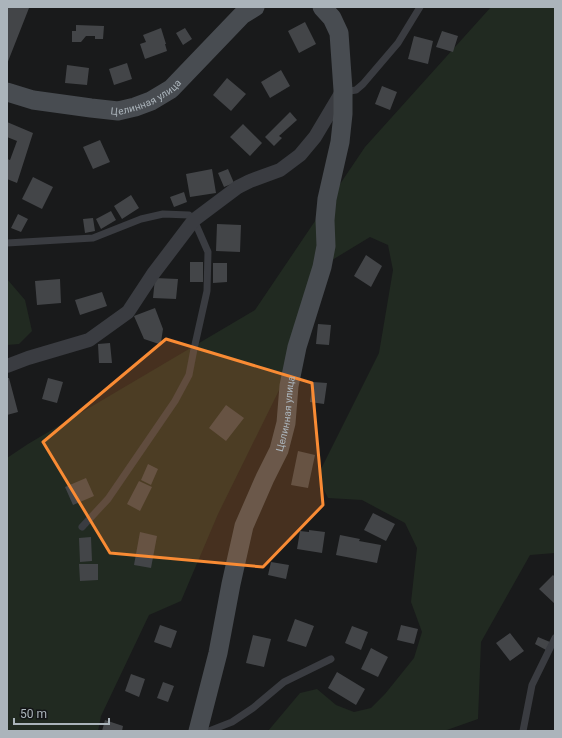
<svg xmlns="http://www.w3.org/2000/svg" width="562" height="738" viewBox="0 0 562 738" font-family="Roboto,sans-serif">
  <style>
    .green { fill: #212a21 }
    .building { fill: #434548 }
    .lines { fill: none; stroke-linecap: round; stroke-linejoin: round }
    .lane { stroke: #3a3c41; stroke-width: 7 }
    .street { stroke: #3a3c41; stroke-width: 14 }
    .secondary { stroke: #484c51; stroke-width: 19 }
    .marked { fill: #f98b34; fill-opacity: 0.2; stroke: #f98b34; stroke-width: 3; stroke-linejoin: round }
    .labels { text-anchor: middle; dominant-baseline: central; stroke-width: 4; stroke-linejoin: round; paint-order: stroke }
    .street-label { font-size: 10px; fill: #abb4bb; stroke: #141517 }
  </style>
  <rect width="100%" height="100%" fill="#191a1b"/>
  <path class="green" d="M491 7H555V553L530 555 481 642 478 719 444 731H268L300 693 317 689 336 705 354 712 371 708 385 694 414 658 422 632 411 602 417 548 405 523 362 500 328 498 321 484V469L379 353 393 270 388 245 370 237 319 268 285 378 218 514 181 601 149 615 101 716 98 731H7V458L28 444 255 310 365 147Z
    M7 279 25 300 32 331 19 344 7 345Z"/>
  <path class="building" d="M7 7H26L29 8 7 64Z
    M305 22 316 44 299 53 288 31Z
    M76 25 104 26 103 39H95V36H86L81 42H72V31H76Z
    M161 28 166 44H165L167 51 145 59 140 44 146 42 143 35Z
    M185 28 192 39 183 45 176 33Z
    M442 31 458 36 453 52 436 47Z
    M414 36 433 41 428 64 408 59Z
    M127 63 132 79 114 85 109 69Z
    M67 65 89 68 87 85 65 83Z
    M281 70 290 86 270 98 261 82Z
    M227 78 246 94 231 111 213 95Z
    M382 86 397 92 390 110 375 104Z
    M290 112 297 120 279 136 282 138 274 146 265 137Z
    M7 122 33 133 17 183 7 179V159L10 160 17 141 7 137Z
    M243 124 262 143 250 156 230 137Z
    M100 140 110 162 93 169 83 147Z
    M212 169 216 193 190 197 186 174Z
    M228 169 234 183 224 187 218 173Z
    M33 177 53 187 42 209 22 199Z
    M184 192 187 202 174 207 170 197Z
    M131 195 139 208 122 219 114 206Z
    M111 211 116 220 101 229 96 219Z
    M18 214 28 219 21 232 11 228Z
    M93 218 95 231 85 233 83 219Z
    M217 224 241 225 240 252 216 251Z
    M366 255 382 266 371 287 354 276Z
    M190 262H203V282H190Z
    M213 263H227V282L213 283Z
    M155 278 178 279 176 299 153 298Z
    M60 279 61 303 37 305 35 281Z
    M102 292 107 306 80 315 75 300Z
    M155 308 163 329 161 342 159 344 144 339 134 316Z
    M318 324 331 325 329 345 316 344Z
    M110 343 112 363H99L98 344Z
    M7 378H9L18 412 7 415Z
    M48 378 63 382 57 403 42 399Z
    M313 382 327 383 324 404 310 402Z
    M226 405 244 418 226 441 209 428Z
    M298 451 315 455 308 488 291 485Z
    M148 464 158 469 151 485 141 480Z
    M86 478 94 496 73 505 65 487Z
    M139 481 152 487 140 511 127 504Z
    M373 513 395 524 386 541 364 530Z
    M309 530 325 532 322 553 297 549 300 531 309 532Z
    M140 532 157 536 151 568 134 565Z
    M340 535 360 539 359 541 381 545 377 563 336 555Z
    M91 537 92 561 80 562 79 538Z
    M271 562 289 565 286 579 268 575Z
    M79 564H98V580L80 581Z
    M553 575 555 577V604L539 589Z
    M295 619 314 626 306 647 287 641Z
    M160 625 177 631 171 648 154 642Z
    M401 625 418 629 414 644 397 640Z
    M352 626 368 632 361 650 345 643Z
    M510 633 524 651 510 661 496 643Z
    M253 635 271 639 264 667 246 663Z
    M538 637 550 642 546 650 535 644Z
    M371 648 388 657 378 677 361 669Z
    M337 672 365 689 356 705 328 688Z
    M131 674 145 679 139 697 125 691Z
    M163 682 174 686 168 702 157 698Z
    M105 720 123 726 122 731H102Z"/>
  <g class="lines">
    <path class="lane" d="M343 90 350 91 356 90 363 84 398 43 420 7
      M7 243 93 238 141 219 163 214 189 215 194 220 208 252 207 291 194 349 189 375 175 401 108 499 82 527
      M209 731 232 722 253 708 284 682 331 659
      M523 731 532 685 555 638"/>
    <path class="street" d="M7 366 28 358 89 340 128 312 153 274 194 220 238 187 250 181 280 170 300 155 315 137 343 90"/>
    <g class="secondary">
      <path id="s1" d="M7 92 33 100 91 108 118 111 135 107 151 101 171 89 242 15 255 7"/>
      <path id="s2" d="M198 731 218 653 231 584 244 526 265 478 279 450 286 423 289 386 297 347 322 267 326 246 325 220 327 199 340 142 343 114V90L339 33 332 18 322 7"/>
    </g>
  </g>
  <path class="marked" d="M166 339 312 383 323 505 263 567 110 553 43 442Z"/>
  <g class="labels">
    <g class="street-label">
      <text stroke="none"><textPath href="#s1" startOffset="144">Целинная улица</textPath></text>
      <text stroke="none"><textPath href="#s2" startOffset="331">Целинная улица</textPath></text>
    </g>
  </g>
  <rect width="562" height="738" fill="none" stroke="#abb4bb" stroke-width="16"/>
  <path d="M14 718v6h95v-6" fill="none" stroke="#abb4bb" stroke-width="2"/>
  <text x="20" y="718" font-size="12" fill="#abb4bb" stroke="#141517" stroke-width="3" paint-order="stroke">50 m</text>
</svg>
